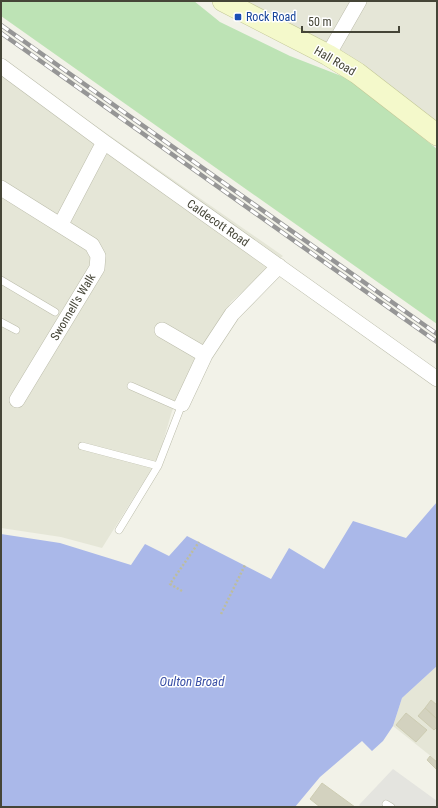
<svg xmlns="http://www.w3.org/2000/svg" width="438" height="808" viewBox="0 0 438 808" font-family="'Roboto Condensed',sans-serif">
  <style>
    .residential { fill: #e5e6d7 }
    .green { fill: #bde3b5 }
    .parking { fill: #e4e4df }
    .water { fill: #aab8e9 }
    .building { fill: #d3d2bf; stroke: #cdccb2 }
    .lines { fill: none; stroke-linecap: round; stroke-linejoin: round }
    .lane-casing { stroke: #bcbdab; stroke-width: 8 }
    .street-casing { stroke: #bcbdab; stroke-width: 16 }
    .secondary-casing { stroke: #c3c898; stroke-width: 22 }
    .path { stroke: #bdbd9e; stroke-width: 2.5; stroke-dasharray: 2 2; stroke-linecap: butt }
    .lane { stroke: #fff; stroke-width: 7 }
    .street { stroke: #fff; stroke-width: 15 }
    .secondary { stroke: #f4f9cb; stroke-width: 21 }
    .rail-casing { stroke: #969696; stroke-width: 4.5 }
    .rail { stroke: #fff; stroke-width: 3; stroke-dasharray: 9; stroke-linecap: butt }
    .transit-dot { fill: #1a4fb4; stroke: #fff; stroke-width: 1.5 }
    .labels { text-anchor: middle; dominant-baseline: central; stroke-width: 3; stroke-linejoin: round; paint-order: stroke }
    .transit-label { font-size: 12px; fill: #164399; stroke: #fff; text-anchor: start }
    .street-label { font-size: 12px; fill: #454537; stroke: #fff }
    .water-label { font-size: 13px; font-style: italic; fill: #3b51a7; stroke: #fff }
  </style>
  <rect width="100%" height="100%" fill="#f2f2e8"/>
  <path class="residential" d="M240 1H437V121L356 64Z
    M1 60 283 256 231 302 172 411 158 459 102 548 61 537 1 528Z
    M437 666V761L393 726 402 698Z"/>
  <path class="green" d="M1 1H194L220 22 290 56 349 79 437 149V324L1 16Z"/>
  <path class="parking" d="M393 769 437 801V807H361L359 805Z"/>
  <path class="water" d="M437 502V666L402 698 393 726 383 741 372 751 362 741 320 777 295 807H1V534L60 543 131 565 145 544 169 556 187 536 271 579 289 548 324 569 353 521 406 538Z"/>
  <path class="building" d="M431 700 437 705V719L425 708Z
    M425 708 437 719V727L434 730 418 716Z
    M406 713 427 730 416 742 396 725Z
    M430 756 437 762V770L427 760Z
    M322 783 355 807H320L310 799Z"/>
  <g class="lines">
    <g class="lane-casing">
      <path id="lane" d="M1 280 55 312
        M1 322 16 330
        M131 386 181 408
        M82 446 158 466
        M119 530 158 466 182 404
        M386 804 391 807"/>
    </g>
    <g class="street-casing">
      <path id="street" d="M328 55 359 1
        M1 66 104 142 437 379
        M1 188 92 245 98 256 97 268 17 400
        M61 224 104 142
        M162 330 205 355
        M182 404 205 355 232 314 279 266"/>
    </g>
    <g class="secondary-casing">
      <path id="secondary" d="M223 1 328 55 357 73 437 135"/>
    </g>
    <path class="path" d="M182 591 170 584 199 542
      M221 614 245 565"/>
    <use href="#lane" class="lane"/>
    <use href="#street" class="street"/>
    <use href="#secondary" class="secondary"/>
    <g class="rail-casing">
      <path id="rail" d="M1 25 437 334
        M1 33 437 342"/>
    </g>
    <use href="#rail" class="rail"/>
  </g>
  <rect class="transit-dot" x="234" y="13" width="8" height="8" rx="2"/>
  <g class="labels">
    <g class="transit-label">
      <text x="246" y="17">Rock Road</text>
    </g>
    <g class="street-label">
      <text transform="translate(335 61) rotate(30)">Hall Road</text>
      <text transform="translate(218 223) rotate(35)">Caldecott Road</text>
      <text transform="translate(73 307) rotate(-59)">Swonnell's Walk</text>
    </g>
    <g class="water-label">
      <text x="192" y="681">Oulton Broad</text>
    </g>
  </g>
  <rect width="438" height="808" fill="none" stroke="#454537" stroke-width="4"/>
  <path d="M302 26v6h97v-6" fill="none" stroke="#454537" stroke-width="2"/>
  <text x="308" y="26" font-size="12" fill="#454537" stroke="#ffffff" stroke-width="3" paint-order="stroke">50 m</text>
</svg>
